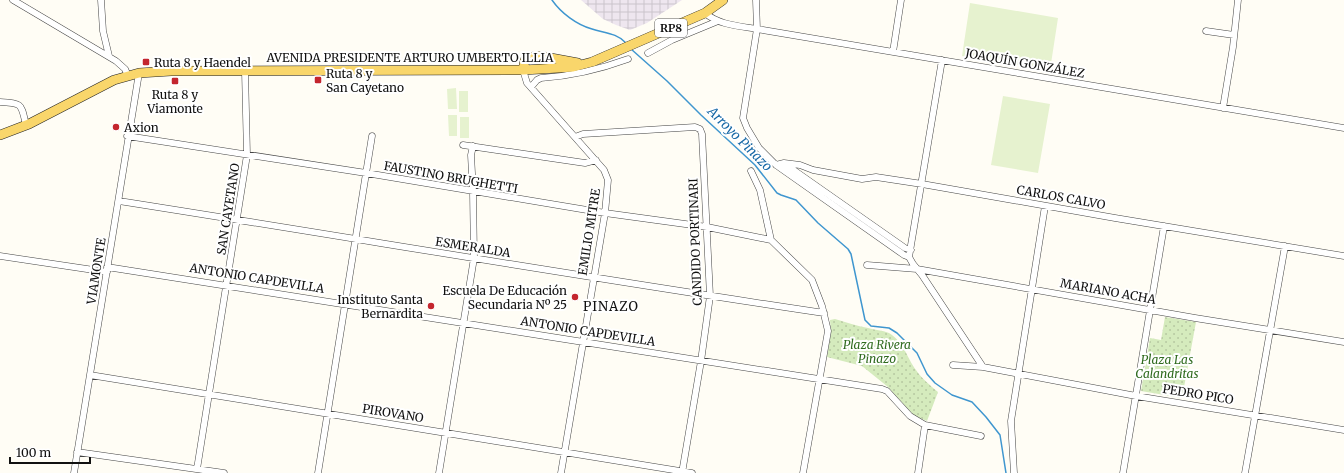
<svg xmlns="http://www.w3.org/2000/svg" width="1344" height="473" viewBox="0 0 1344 473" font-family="Merriweather,serif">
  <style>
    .industrial { fill: url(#industrial-grid) }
    .park { fill: url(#park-dots) }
    .pitch { fill: #e6f2cf }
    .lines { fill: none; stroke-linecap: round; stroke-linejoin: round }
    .stream { stroke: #3f96cf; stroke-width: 1.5 }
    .street-casing { stroke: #444; stroke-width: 7 }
    .primary-casing { stroke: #222; stroke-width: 10 }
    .street { stroke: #fff; stroke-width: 6 }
    .primary { stroke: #f9d66b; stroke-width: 9 }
    .poi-dot { fill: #c4262e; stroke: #fff; stroke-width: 1.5 }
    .labels { text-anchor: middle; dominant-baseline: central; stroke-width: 4; stroke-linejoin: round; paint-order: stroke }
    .shield { fill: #fff; stroke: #585858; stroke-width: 1 }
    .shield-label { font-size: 11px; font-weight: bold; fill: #111 }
    .street-label { font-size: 12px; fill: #111; stroke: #fff }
    .poi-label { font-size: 12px; fill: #111; stroke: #fff; text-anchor: start }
    .park-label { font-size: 12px; font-style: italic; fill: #2f6b1f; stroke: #fff }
    .water-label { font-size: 13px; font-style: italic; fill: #1768a6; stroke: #fff }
    .neighbourhood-label { font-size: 13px; letter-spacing: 1px; fill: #111; stroke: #fff }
  </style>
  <defs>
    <pattern id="industrial-grid" width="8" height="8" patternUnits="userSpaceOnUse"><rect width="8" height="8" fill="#eee6ef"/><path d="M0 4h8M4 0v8" fill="none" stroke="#cbc4cc"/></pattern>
    <pattern id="park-dots" width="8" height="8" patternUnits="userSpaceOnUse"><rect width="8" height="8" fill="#d5ebbd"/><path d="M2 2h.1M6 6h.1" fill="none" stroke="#b6c8a1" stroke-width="1.8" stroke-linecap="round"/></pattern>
  </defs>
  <rect width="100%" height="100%" fill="#fffdf5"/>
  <path class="industrial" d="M581 0H682L647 23 630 30 616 25 603 19Z"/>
  <path class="park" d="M1165 317 1196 322 1182 398 1141 391 1150 338 1161 340Z
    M835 319C846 322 857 326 868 328 875 330 882 330 889 333 904 342 907 358 916 370 922 379 930 385 938 392L927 421 915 416 907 408 888 387 862 366 827 357 831 332 830 320Z"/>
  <path class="pitch" d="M970 3 1058 18 1050 70 962 56Z
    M456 88 457 109H448L447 89Z
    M459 91H468V112H459Z
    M1003 96 1050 104 1038 173 991 165Z
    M448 115H457V136H449Z
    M460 117H469V138H460Z"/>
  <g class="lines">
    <path class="stream" d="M552 0C561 13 577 25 592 29 604 33 617 33 626 43
      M631 49 667 81 701 115 755 165 777 193 781 195 796 200 818 223 848 249 851 254 865 320 871 326 889 328 897 333 917 353 927 374 935 383 952 395 972 402 986 417 1000 435 1006 473"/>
    <g class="street-casing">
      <path id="street" d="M13 0 116 61 125 69 128 76
        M101 0 103 31 109 56
        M756 0 757 29 743 118 747 128 759 148 776 165 904 255 909 257
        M705 13C719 25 739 26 757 29L1344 128
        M1206 31 1234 35
        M893 52 901 0
        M648 53 672 40 718 21
        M942 60 909 257 913 264 922 275 983 367
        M523 70 527 83 604 170 608 180 605 213 561 473
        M531 87 537 80 541 78C572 76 598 70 628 59
        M0 102C23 103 21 104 26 125
        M1223 108 1233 47 1238 0
        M127 136 366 173 605 213 707 227 771 240
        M575 137 583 134 695 127 700 129 702 134 710 296 701 361 682 473
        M463 145 585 163 596 160
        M785 164 905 248 911 250
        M776 165 784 163 800 165 813 170 862 179 876 177 922 184 1115 218 1344 256
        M751 171 760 190 771 240 812 280 822 306 828 331 803 473
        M119 201C354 238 588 278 824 313
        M0 256 107 272
        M867 265 917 269 1195 318 1344 342
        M107 267 882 389 887 391 910 416 925 425 981 436
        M953 365 983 367 1136 396 1344 430
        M90 375C291 406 491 442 692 473
        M77 452 224 473
        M197 469 247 155 245 71
        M74 473 139 73
        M318 473 372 136
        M439 473 474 258 473 192 471 155 473 146
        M918 473 925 425
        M1014 473 1011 421 1045 206
        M1123 473 1164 226
        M1245 473 1285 246"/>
    </g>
    <g class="primary-casing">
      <path id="primary" d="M523 70 525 60C530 57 534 56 540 56L578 63
        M0 135 29 124 114 80 139 73 171 71 523 70 558 68 573 67 592 62 698 16 705 13 723 0"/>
    </g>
    <use href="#street" class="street"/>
    <use href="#primary" class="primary"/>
  </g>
  <g class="poi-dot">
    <rect x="142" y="58" width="8" height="8" rx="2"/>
    <rect x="314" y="76" width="8" height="8" rx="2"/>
    <rect x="171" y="77" width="8" height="8" rx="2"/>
    <circle cx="116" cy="127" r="4"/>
    <circle cx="575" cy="297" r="4"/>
    <circle cx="431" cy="306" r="4"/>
  </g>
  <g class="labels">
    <rect class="shield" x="655" y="19" width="32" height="18" rx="3"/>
    <g class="shield-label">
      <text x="671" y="28">RP8</text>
    </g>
    <g class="street-label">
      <text x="410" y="57">AVENIDA PRESIDENTE ARTURO UMBERTO ILLIA</text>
      <text transform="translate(1025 63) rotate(10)">JOAQUÍN GONZÁLEZ</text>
      <text transform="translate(451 177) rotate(10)">FAUSTINO BRUGHETTI</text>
      <text transform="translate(1061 197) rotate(10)">CARLOS CALVO</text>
      <text transform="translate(228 209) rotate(-81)">SAN CAYETANO</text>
      <text transform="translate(589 232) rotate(-81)">EMILIO MITRE</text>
      <text transform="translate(695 242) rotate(-92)">CANDIDO PORTINARI</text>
      <text transform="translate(473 247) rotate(9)">ESMERALDA</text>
      <text transform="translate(96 271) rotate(-81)">VIAMONTE</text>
      <text transform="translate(257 278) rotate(9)">ANTONIO CAPDEVILLA</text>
      <text transform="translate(1108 291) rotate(10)">MARIANO ACHA</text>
      <text transform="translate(588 331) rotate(9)">ANTONIO CAPDEVILLA</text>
      <text transform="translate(1198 394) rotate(9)">PEDRO PICO</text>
      <text transform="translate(393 413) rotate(9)">PIROVANO</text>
    </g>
    <g class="poi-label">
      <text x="154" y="62">Ruta 8 y Haendel</text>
      <text x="326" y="73">Ruta 8 y<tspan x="326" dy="14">San Cayetano</tspan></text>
      <text x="175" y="94" text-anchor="middle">Ruta 8 y<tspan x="175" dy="14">Viamonte</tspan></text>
      <text x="124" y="127">Axion</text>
      <text x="567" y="290" text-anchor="end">Escuela De Educación<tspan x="567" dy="14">Secundaria Nº 25</tspan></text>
      <text x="423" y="299" text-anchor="end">Instituto Santa<tspan x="423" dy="14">Bernardita</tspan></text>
    </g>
    <g class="park-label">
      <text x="877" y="344">Plaza Rivera<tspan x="877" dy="14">Pinazo</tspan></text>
      <text x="1167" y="359">Plaza Las<tspan x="1167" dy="14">Calandritas</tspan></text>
    </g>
    <g class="water-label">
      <text transform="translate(740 139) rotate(45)">Arroyo Pinazo</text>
    </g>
    <g class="neighbourhood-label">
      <text x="611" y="306">PINAZO</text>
    </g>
  </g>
  <path d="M10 457v6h80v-6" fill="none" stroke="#111111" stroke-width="2"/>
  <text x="16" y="457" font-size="12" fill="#111111" stroke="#ffffff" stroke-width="3" paint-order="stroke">100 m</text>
</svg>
